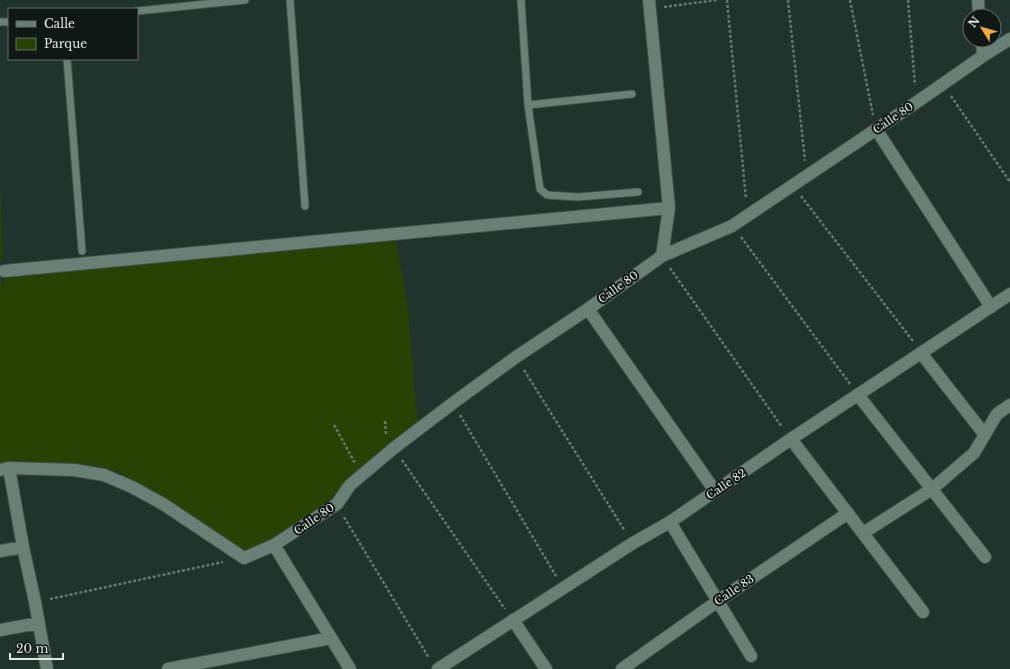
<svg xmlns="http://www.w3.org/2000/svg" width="1010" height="669" viewBox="0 0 1010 669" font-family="'Libre Baskerville',serif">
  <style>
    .green { fill: #284203 }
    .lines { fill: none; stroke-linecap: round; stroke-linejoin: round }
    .lane-casing { stroke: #40504a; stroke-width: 9 }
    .street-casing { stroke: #40504a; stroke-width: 14 }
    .secondary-casing { stroke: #40504a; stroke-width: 14 }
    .path { stroke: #677771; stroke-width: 2.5; stroke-dasharray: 3 2; stroke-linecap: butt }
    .lane { stroke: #6a7f76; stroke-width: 7 }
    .street { stroke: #6a7f76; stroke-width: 12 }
    .secondary { stroke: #6a7f76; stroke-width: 12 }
    .labels { text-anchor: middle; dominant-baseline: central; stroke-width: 4; stroke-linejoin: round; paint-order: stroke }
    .street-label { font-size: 11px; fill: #dee9e4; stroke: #101815 }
  </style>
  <rect width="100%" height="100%" fill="#20332c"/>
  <path class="green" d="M0 182 3 255 0 262Z
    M395 234 408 308 417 418 421 428 337 504 244 558 163 504 117 470 104 475 0 471V276L4 287V271Z"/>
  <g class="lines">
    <g class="lane-casing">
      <path id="lane" d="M290 0 305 206
        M521 0 528 105 540 189 547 195 578 197 638 192
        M137 11 245 0
        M0 22H9
        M67 59 82 251
        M528 105 632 94"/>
    </g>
    <g class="street-casing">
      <path id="street" d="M649 0 669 208 662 256
        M978 0 979 16
        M982 40 983 56
        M876 129 991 307
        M4 271 669 208
        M588 309 715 491
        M921 353 985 435
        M858 395 985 557
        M791 439 923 612
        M9 468 23 547 35 602 47 669
        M0 470 9 468 74 470 104 475 132 487 163 504 244 558 274 545 337 504 350 485 394 448 453 403 516 357 588 309 662 256 732 226 917 102 983 56 1010 39
        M670 522 751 656
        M863 533 932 489 974 453 997 414 1010 405
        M274 545 350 669
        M0 551 23 547
        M513 620 546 669
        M0 630 39 623
        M168 669 331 638
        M622 669 718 601 848 513"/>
    </g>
    <g class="secondary-casing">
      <path id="secondary" d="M438 669 633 543 670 522 791 439 1010 294"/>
    </g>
    <path class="path" d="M727 0 746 199
      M788 0 805 161
      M850 0 873 115
      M908 0 915 85
      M664 7 717 0
      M951 96 1010 182
      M801 196 913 341
      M741 237 850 384
      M670 268 782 427
      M524 370 625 531
      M460 415 556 576
      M385 421 386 435
      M334 425 355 463
      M402 460 505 609
      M344 517 429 658
      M50 599 223 562"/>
    <use href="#lane" class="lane"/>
    <use href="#street" class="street"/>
    <use href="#secondary" class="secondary"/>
  </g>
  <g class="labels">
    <g class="street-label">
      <text transform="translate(893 118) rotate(-34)">Calle 80</text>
      <text transform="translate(618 287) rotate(-36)">Calle 80</text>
      <text transform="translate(726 484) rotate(-34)">Calle 82</text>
      <text transform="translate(314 519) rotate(-34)">Calle 80</text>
      <text transform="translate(734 590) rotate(-34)">Calle 83</text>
    </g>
  </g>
  <rect x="8" y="8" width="130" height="52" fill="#101815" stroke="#626c68"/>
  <rect x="16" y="21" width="20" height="6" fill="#6a7f76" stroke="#626c68"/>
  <text x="44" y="28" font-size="12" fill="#dee9e4">Calle</text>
  <rect x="16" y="38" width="20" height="12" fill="#284203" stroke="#626c68"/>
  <text x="44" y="48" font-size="12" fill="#dee9e4">Parque</text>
  <g transform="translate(982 28) rotate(307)"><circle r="19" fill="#101815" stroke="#626c68"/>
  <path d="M0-3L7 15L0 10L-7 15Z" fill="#eea83c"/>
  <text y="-6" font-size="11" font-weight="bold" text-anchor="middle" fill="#dee9e4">N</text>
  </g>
  <path d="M10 653v6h53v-6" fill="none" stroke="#dee9e4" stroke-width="2"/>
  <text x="16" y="653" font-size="12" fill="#dee9e4" stroke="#101815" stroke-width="3" paint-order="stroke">20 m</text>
</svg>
